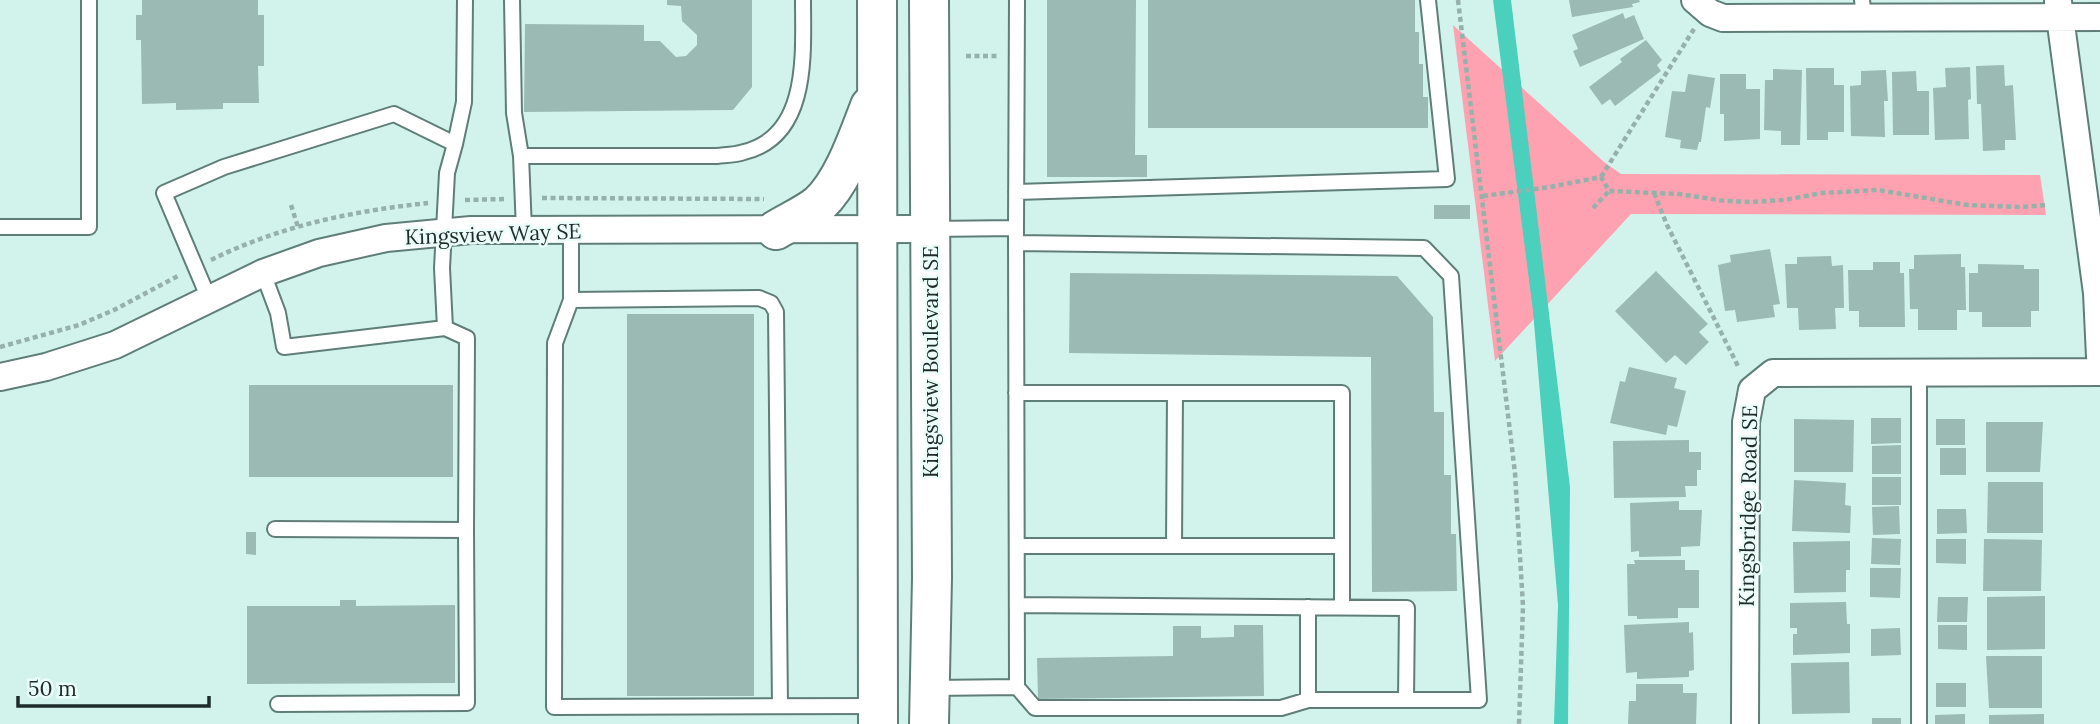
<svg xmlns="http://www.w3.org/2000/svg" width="2100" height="724" viewBox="0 0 2100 724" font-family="Lora,serif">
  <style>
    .green { fill: #fea2b1 }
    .water { fill: #4ad0bc }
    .building { fill: #9abab3 }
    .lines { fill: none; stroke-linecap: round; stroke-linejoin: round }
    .lane-casing { stroke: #607e78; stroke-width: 18 }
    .street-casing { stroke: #607e78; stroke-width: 30 }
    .secondary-casing { stroke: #607e78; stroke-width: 42 }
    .path { stroke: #96b0aa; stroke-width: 4.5; stroke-dasharray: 5 3.5; stroke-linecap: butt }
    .lane { stroke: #fff; stroke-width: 14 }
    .street { stroke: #fff; stroke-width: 26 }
    .secondary { stroke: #fff; stroke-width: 38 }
    .labels { text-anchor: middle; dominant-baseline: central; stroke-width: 5; stroke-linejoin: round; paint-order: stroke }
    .street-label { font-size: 21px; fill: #1e2b28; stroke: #eafdf9 }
  </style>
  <rect width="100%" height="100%" fill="#d2f3ec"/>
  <path class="green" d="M1453 25 1604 162 1621 174 2040 175 2046 215 1631 214 1495 361Z"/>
  <path class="water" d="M1493 0H1511L1570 487 1568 724H1554L1558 605 1533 311Z"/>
  <path class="building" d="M142 0H258V15H264V66H258L259 103H223V109L176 110V103L142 104 141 40H136V15H142Z
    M667 0H752V87L733 110 524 112 525 24 644 25V41H660L676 57 686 56 697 45V35L682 21 681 6 667 5Z
    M1047 0H1136L1135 155H1147V177H1047Z
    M1148 0H1415V32H1419V64H1423V97H1428V128H1148Z
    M1569 0H1639L1640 2 1632 4 1633 7 1572 17Z
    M1623 13 1625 19 1634 15 1644 39 1580 67 1573 51 1578 49 1572 35Z
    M1646 40 1662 60 1657 65 1661 71 1615 106 1610 99 1602 105 1589 87 1622 62 1620 59Z
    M2004 65 2005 86 2013 85 2016 140H2005V150L1983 151 1981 104H1977L1976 66Z
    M1970 67 1971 99 1968 100 1969 139 1935 140 1933 88 1946 87 1945 68Z
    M1806 68H1834V85H1844V132H1828V140H1807Z
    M1773 69 1802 70 1800 145H1781V131L1764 130 1765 80H1773Z
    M1886 70 1888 101H1884L1885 137 1851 136 1850 86 1861 85V71Z
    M1916 71 1917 91H1929V135H1893L1892 72Z
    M1688 74 1715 78 1710 108 1706 107 1701 142H1699L1697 150 1680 148 1681 140 1665 137 1672 91 1685 92Z
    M1720 74H1746V89H1760V139L1724 141V114H1720Z
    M1434 205H1470V219H1434Z
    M1770 249 1780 304 1773 305 1775 317 1737 322 1735 310 1725 311 1718 265 1731 262 1730 255Z
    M1961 254V267H1965L1966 310H1957V330H1918V309H1910L1909 269H1914V255Z
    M1831 256 1832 266 1843 265 1844 308H1835L1836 329 1799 330 1798 308H1787L1785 264H1797V257Z
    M1873 262H1900V273H1904L1905 327H1859V311H1849L1848 270H1873Z
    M1978 264 2024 265V269H2039V311H2031V327H1982V312H1969V273H1978Z
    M1656 271 1708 324 1699 332 1709 342 1686 365 1675 355 1666 363 1615 311Z
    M1070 273 1397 276 1433 317 1434 412H1444V475H1451V534H1456L1457 591 1372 592 1371 357 1069 353Z
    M627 314H754V696H627Z
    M1629 367 1677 378 1674 388 1686 391 1677 427 1668 425 1666 435 1610 423 1620 381 1625 382Z
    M249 385H453V477H249Z
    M1871 418H1901V443L1871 444Z
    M1794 419 1854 420 1853 472H1794Z
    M1936 419H1965V445H1936Z
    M1986 422H2043L2040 472H1986Z
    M1689 440V452H1701V470H1697V486H1685L1686 497 1614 498 1613 441Z
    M1901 445V474H1872V446Z
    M1940 448H1966V475H1940Z
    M1872 477H1901V505H1872Z
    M1794 480 1846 483 1845 505 1851 506 1850 533 1792 531Z
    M1988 482H2043V533H1987Z
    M1679 501V510H1702L1700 546 1681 547V556L1639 557V551L1631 552 1630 503Z
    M1899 506 1900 534 1873 535 1872 507Z
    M1937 509H1966L1967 533 1937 534Z
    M246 532H256V555L246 554Z
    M1872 538 1901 539 1900 565 1871 564Z
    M1936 539H1966V564L1936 563Z
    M1984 539 2042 540 2041 591H1983Z
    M1850 541V570H1846V592L1794 593 1793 542Z
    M1634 560H1685V570H1699V608H1678V618L1637 619V616H1628L1627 564H1635Z
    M1870 568H1901L1900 598 1870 597Z
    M2045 596V649L1987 650V597Z
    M1938 597H1968L1967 622H1937Z
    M340 600H356V606L455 605V683L247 684V606H340Z
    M1846 602 1847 624H1850V653L1793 655V634H1797V628H1790V603Z
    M1689 622V633L1693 632 1694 670 1689 671V677L1637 679V672L1626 673 1624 625Z
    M1234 625H1263L1264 696 1038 699 1037 658 1173 656V626H1201V638L1234 637Z
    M1938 625H1967V650L1938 649Z
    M1900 628 1901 655 1871 656V629Z
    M1986 656H2042V708H1989Z
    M1849 662 1850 713 1792 714 1791 663Z
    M1936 683H1966V707H1936Z
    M1636 684H1683V693H1697L1696 724H1628L1629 701H1636Z
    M1965 714V724H1935V715Z
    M2044 714V724H1989V715Z
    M1872 718H1901V724H1872Z"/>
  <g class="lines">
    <g class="lane-casing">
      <path id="lane" d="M512 0 514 113 521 156
        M1862 0 1864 18
        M455 144 464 102 465 0
        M1016 192 1447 179 1428 0
        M0 227H89V0
        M930 229 1016 228 1017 0
        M524 230 521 156H717C725 155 735 155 744 152 810 136 803 53 803 0
        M571 230V300L555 343 554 707 878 706
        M1016 243 1424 248 1451 276 1479 700H1308V607
        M209 299 164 193 224 167 394 114 455 144 447 173 442 268 445 328 284 347 278 313 263 273
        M571 300 759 298 771 303 776 312 780 706
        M1016 393H1342V608
        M275 529 466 530 467 338 445 328
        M1017 546H1342
        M1174 546 1175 393
        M1017 605 1407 608 1406 700
        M1017 687 1035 708H1281L1308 700
        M932 688 1017 687 1016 228
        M278 704 467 703 466 530
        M1919 724V373"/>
    </g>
    <g class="street-casing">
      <path id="street" d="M1695 0 1710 13 1723 18 2100 17
        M2058 2 2097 293 2100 357
        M0 377 46 367 115 345 263 273 319 253 386 238 471 230 929 229
        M1745 724 1746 422 1752 390 1773 373 2100 372"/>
    </g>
    <g class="secondary-casing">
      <path id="secondary" d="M877 0 878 724
        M929 0 932 578 929 724
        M776 230C789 222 807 214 819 204 843 182 858 137 870 106"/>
    </g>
    <path class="path" d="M1458 0 1515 473 1523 606 1519 724
      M966 56H1000
      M1601 177 1694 29
      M1654 193 1667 225 1739 368
      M1483 196 1550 187 1601 177 1609 191 1679 194 1725 201 1752 202 1784 200 1822 193 1878 190 1967 205 2021 207 2048 205
      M542 198 764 199
      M465 200 505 199
      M291 205 298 227
      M1593 208 1609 191
      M211 260C279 226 353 211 428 203
      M0 347 79 325 114 310 178 276"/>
    <use href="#lane" class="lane"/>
    <use href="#street" class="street"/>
    <use href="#secondary" class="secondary"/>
  </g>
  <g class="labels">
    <g class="street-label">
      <text transform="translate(493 234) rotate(-2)">Kingsview Way SE</text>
      <text transform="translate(930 362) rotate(-90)">Kingsview Boulevard SE</text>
      <text transform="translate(1748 506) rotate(-89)">Kingsbridge Road SE</text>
    </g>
  </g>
  <path d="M18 696v10h191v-10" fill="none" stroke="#1e2b28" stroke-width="3.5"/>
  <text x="28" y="696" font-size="21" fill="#1e2b28" stroke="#eafdf9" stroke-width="5" paint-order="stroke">50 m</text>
</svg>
